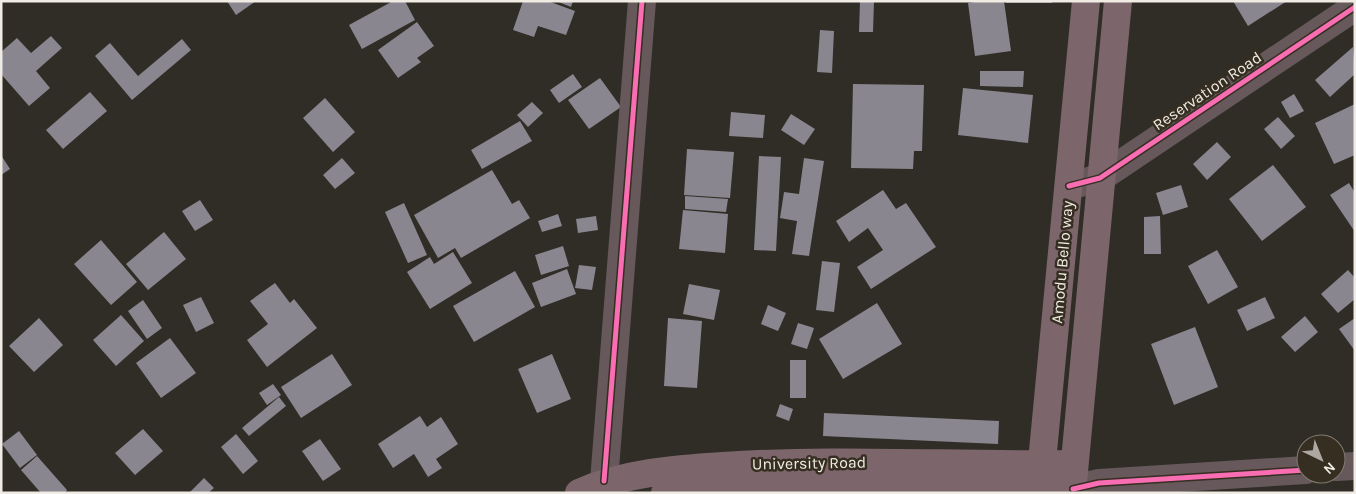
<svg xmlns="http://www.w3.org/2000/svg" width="1356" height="494" viewBox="0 0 1356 494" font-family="Karla,sans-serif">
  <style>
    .building { fill: #898690 }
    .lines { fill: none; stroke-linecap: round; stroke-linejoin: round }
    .minor { stroke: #66585b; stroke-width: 28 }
    .major { stroke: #7c666c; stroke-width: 28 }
    .cycleway-casing { stroke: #352e21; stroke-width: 8 }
    .cycleway { stroke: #f96db3; stroke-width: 5 }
    .labels { text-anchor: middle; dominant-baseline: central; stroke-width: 5; stroke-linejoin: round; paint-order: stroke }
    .street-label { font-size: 16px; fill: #f0ece4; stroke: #352e21 }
  </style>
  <rect width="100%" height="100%" fill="#302d26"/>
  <path class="building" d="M227 1H256L236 15Z
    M393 1H405L415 20 362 49 349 25Z
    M523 1H548L575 11 566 35 538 26 534 37 513 30Z
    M556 1H573L571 7Z
    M860 1H874L873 32H859Z
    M983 1H1004L1011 51 975 56 968 3Z
    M1006 1H1052V3H1006Z
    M1233 1H1287L1248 26Z
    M417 22 434 46 417 58 421 62 398 78 378 50Z
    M820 30 834 31 832 73 817 72Z
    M51 36 62 48 36 71 50 88 29 106 1 74V52L17 38 31 53Z
    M182 39 191 50 132 100 95 56 110 43 138 76Z
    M1353 47 1355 74 1330 97 1315 80Z
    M980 71H1024L1023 87 980 86Z
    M573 74 582 87 559 103 550 90Z
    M600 78 621 107 589 129 568 100Z
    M853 84 924 85 922 151H914L913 169 851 168Z
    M963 88 1033 95 1028 143 958 135Z
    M90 92 107 111 63 149 46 130Z
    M1294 94 1304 111 1290 118 1281 102Z
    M325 98 355 132 333 152 303 118Z
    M532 102 543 113 528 127 517 115Z
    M1355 104V155L1334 164 1315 123Z
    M731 112 765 115 763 138 729 136Z
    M791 114 815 129 804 145 781 130Z
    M1278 117 1295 136 1281 149 1264 129Z
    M520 121 532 141 482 169 471 150Z
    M1217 142 1231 157 1207 180 1193 164Z
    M687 149 734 152 730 198 684 195Z
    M1 155 10 169 1 175Z
    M759 156 781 157 776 251 754 250Z
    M342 158 355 173 335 189 323 175Z
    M804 158 824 161 809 256 792 254 797 221 780 218 784 192 799 194Z
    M1273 165 1306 207 1262 241 1229 199Z
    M492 170 512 204 519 200 530 218 461 258 455 248 438 258 414 215Z
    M1349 183 1355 193V232L1330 195Z
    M1181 185 1188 207 1163 215 1156 193Z
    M883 190 896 209 906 203 936 247 871 289 857 267 883 250 868 228 849 242 836 221Z
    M685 196 728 199 726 212 685 209Z
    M200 200 213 220 195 231 182 211Z
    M404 203 427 255 408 263 385 212Z
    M683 210 728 214 725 253 679 249Z
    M558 214 562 226 542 232 538 221Z
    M596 216 598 230 578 233 576 219Z
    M1160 216 1161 254H1144V217Z
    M164 232 186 259 148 290 126 264Z
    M101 240 137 282 111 305 74 264Z
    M563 246 569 266 541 275 535 255Z
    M1217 250 1238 287 1208 304 1188 266Z
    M453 252 472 283 430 309 407 272 430 257 434 264Z
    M822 261 840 263 834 312 816 310Z
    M579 265 596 267 592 290 575 288Z
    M567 269 576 294 541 307 532 283Z
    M1348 270 1355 278V299L1338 313 1321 294Z
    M515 271 535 307 474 342 453 306Z
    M275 283 290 303 294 299 317 328 267 367 247 340 268 324 250 301Z
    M689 284 720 290 714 320 683 314Z
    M201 297 214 323 196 332 183 305Z
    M1265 297 1275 318 1247 331 1237 310Z
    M143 300 162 328 147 339 128 311Z
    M877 303 902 344 843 379 819 339Z
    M768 305 786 313 778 331 761 324Z
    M121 315 144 341 116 366 93 340Z
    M1305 316 1318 332 1295 352 1281 337Z
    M39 318 63 345 34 372 9 346Z
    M668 318 702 321 697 388 664 386Z
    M1355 318V351L1339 329Z
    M798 323 814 328 807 349 791 344Z
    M1195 327 1218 387 1174 405 1151 344Z
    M170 338 196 373 161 398 136 363Z
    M332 354 352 385 301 418 281 387Z
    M552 354 571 399 537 413 518 369Z
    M790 360H806V398H790Z
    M273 384 281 395 267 405 259 393Z
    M279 397 286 406 249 436 242 428Z
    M780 404 793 409 789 421 776 416Z
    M824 413 999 421 998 444 823 436Z
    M420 416 427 427 441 417 458 444 436 459 442 468 428 477 414 454 393 468 378 444Z
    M143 429 163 451 135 475 115 453Z
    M19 431 37 455 20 468 2 444Z
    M236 434 258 461 243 474 221 447Z
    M320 439 341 469 323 481 302 451Z
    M37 456 67 490 65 493H41L21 470Z
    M204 478 214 488 208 493H189Z"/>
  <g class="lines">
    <path class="minor" d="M1069 186 1100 178 1355 7
      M1336 467 1355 466
      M604 481 642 1
      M1073 489 1099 483 1306 470"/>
    <path class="major" d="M579 493C623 473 675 469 723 466 840 458 957 466 1074 464
      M665 493 705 486 884 484 1058 489
      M1039 493 1086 1
      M1072 493 1118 1"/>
    <g class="cycleway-casing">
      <path id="cycleway" d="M1069 186 1100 178 1355 7
        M604 481 642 1
        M1073 489 1099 483 1306 470"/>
    </g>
    <use href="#cycleway" class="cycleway"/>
  </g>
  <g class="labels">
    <g class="street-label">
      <text transform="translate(1207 91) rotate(-34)">Reservation Road</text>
      <text transform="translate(1062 262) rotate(-85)">Amodu Bello way</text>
      <text transform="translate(809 463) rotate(-1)">University Road</text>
    </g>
  </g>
  <rect width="1356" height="494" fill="none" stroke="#f0ece4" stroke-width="5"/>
  <g transform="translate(1321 459) rotate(137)"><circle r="24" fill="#352e21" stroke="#807a6f"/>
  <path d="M0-4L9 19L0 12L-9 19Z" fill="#ada9a2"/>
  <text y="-8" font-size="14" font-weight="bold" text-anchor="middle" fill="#f0ece4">N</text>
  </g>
</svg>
